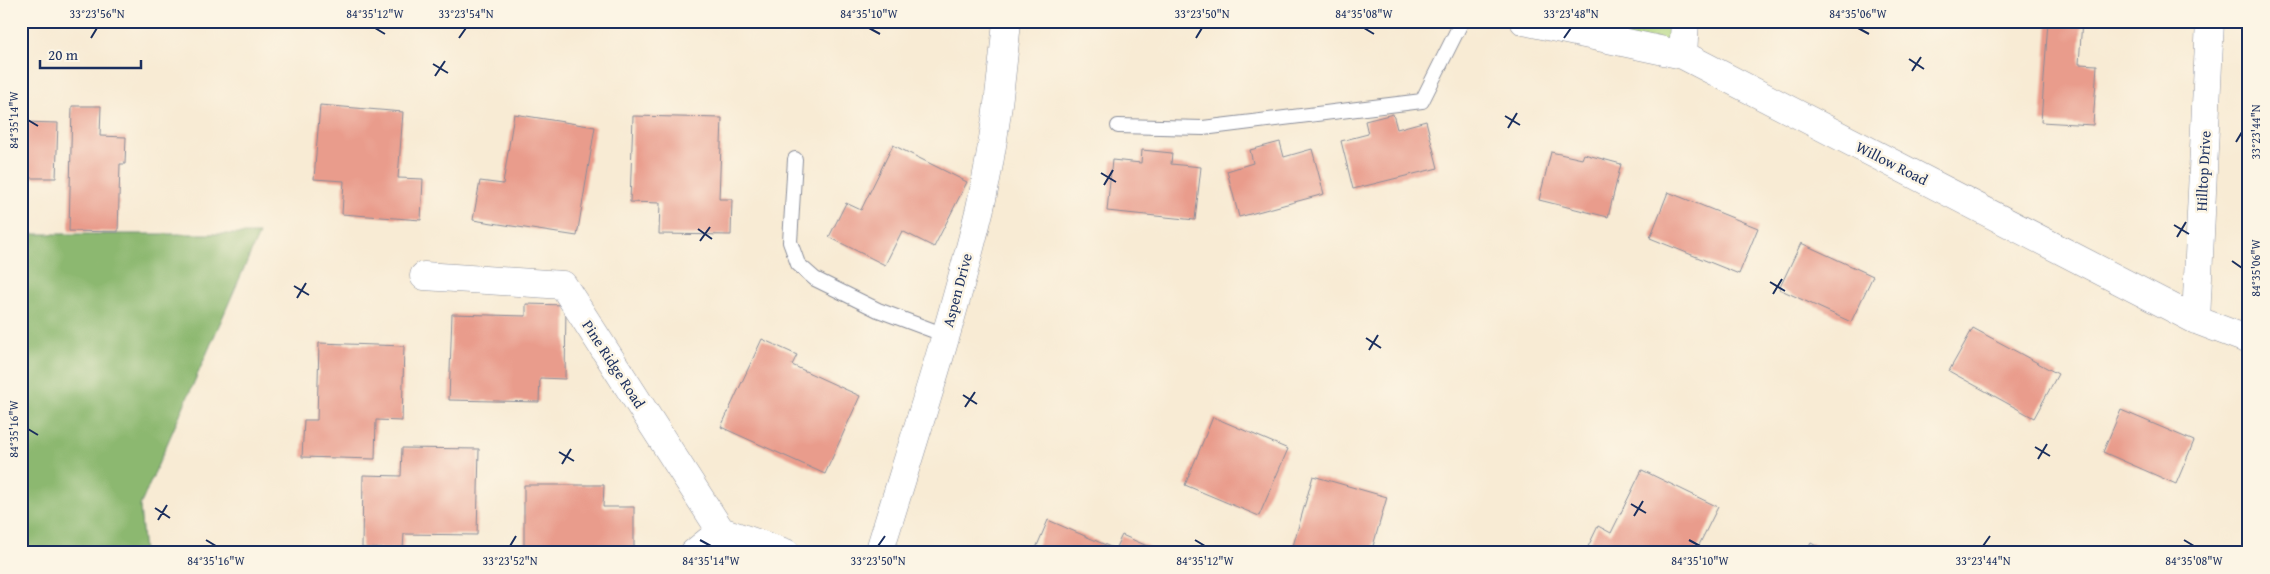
<svg xmlns="http://www.w3.org/2000/svg" width="2270" height="574" viewBox="0 0 2270 574" font-family="'Gentium Book Plus',serif">
  <style>
    .green { fill: #b1d781; stroke: #668370 }
    .forest { fill: #8cb86f; stroke: #547466 }
    .building { fill: #e99c8c }
    .lines { fill: none; stroke-linecap: round; stroke-linejoin: round }
    .service-casing { stroke: #8a8d99; stroke-width: 16 }
    .minor-casing { stroke: #8a8d99; stroke-width: 29 }
    .service { stroke: #fff; stroke-width: 14 }
    .minor { stroke: #fff; stroke-width: 28 }
    .ticks { fill: none; stroke: #1b2f5e; stroke-width: 2 }
    .labels { text-anchor: middle; dominant-baseline: central; stroke-width: 5; stroke-linejoin: round; paint-order: stroke }
    .street-label { font-size: 15px; fill: #1b2f5e; stroke: #fcf5e5 }
    .neatline { fill: none; stroke: #1b2f5e; stroke-width: 2 }
    .ticks-label { font-size: 12px; text-anchor: middle; fill: #1b2f5e }
  </style>
  <rect width="100%" height="100%" fill="#fcf5e5"/>
  <filter id="ink" filterUnits="userSpaceOnUse"><feTurbulence type="fractalNoise" baseFrequency=".02" numOctaves="2"/><feDisplacementMap in="SourceGraphic" scale="10" xChannelSelector="R" yChannelSelector="G"/><feConvolveMatrix kernelMatrix="1 2 1 2 8 2 1 2 1" color-interpolation-filters="sRGB"/></filter>
  <filter id="wash" filterUnits="userSpaceOnUse"><feTurbulence type="fractalNoise" baseFrequency=".0096" numOctaves="4" result="noise"/><feDisplacementMap in="SourceGraphic" scale="20" xChannelSelector="R" yChannelSelector="G"/><feGaussianBlur stdDeviation="1.12" result="paint"/><feColorMatrix in="noise" values="0 0 0 0 0 0 0 0 0 0 0 0 0 0 0 0 0 1.4 0 .05"/><feComposite in="paint" operator="in"/></filter>
  <g filter="url(#wash)">
    <rect width="100%" height="100%" fill="#f8ebd4"/>
    <path class="green" d="M1524 21H1685L1683 55Z"/>
    <path class="forest" d="M21 234H259L140 506 144 553H21Z"/>
    <g id="blocks">
      <path class="building" d="M2048 21H2082L2079 64 2097 65 2093 125 2041 122Z
        M320 105 403 112 398 178 423 179 421 220 342 214 344 181 314 179Z
        M72 106H101L100 136 126 137 125 164H120L118 232 69 231Z
        M514 114 595 127 577 236 473 220 480 181 503 184Z
        M1393 114 1397 129 1426 121 1438 168 1353 189 1341 141 1368 134 1365 121Z
        M633 116 722 118 719 199H732L731 235 659 234 660 203 630 202Z
        M21 122 58 123 56 178H21Z
        M1280 142 1284 157 1312 149 1324 194 1239 217 1227 171 1253 163 1250 150Z
        M893 145 967 182 934 247 902 231 885 265 829 237 846 203 861 210Z
        M1142 150 1172 153 1171 164 1201 167 1195 220 1107 211 1112 160 1141 163Z
        M1551 152 1582 159 1584 154 1621 164 1608 217 1539 200Z
        M1668 192 1758 228 1739 274 1650 238Z
        M1801 243 1873 276 1851 322 1779 289Z
        M526 304 566 305 565 379 540 378 539 402 449 400 452 314 526 316Z
        M1973 328 2058 374 2034 418 1949 371Z
        M762 339 797 355 792 365 860 396 825 474 721 427Z
        M319 343 404 346 402 421 376 420 375 459 302 457 304 420H317Z
        M2121 410 2194 441 2176 484 2103 452Z
        M1213 417 1288 449 1259 516 1185 485Z
        M402 448 479 449 477 535 404 534 403 549 362 548 363 475 401 476Z
        M1642 470 1718 507 1695 553H1585L1598 526 1611 533Z
        M1313 476 1387 497 1371 553H1291Z
        M524 485H604L603 507H634V553H524Z
        M1048 520 1115 549 1122 535 1154 549 1152 553H1034Z
        M1811 543 1829 553H1805Z"/>
    </g>
  </g>
  <g filter="url(#ink)">
    <use href="#blocks" fill-opacity="0" stroke="#8a8d99" stroke-width="1"/>
    <g class="lines">
      <g class="service-casing">
        <path id="service" d="M1118 126 1203 128 1422 101 1462 21
          M795 159 790 242 798 264 815 279 878 310 945 335"/>
      </g>
      <g class="minor-casing">
        <path id="minor" d="M1524 21 1683 55 2196 320 2249 340
          M1683 55 1685 21
          M424 276 563 285 721 531
          M2196 320 2210 21
          M721 531 786 553
          M694 553 721 531
          M879 553C914 439 952 324 980 208 994 147 1001 84 1007 21"/>
      </g>
      <use href="#service" class="service"/>
      <use href="#minor" class="minor"/>
    </g>
  </g>
  <path class="ticks" d="M375 28 385 34M869 28 880 34M1364 28 1374 34M1858 28 1869 34M91 38 97 28M459 38 466 28M1196 38 1202 28M1564 38 1571 28M1909 59 1924 69M433 64 448 73M1912 71 1921 57M435 76 445 61M1505 116 1520 125M28 120 38 126M1508 128 1517 113M2236 142 2242 132M1101 173 1116 182M1104 185 1113 170M2174 225 2189 234M698 229 712 239M2177 237 2186 222M700 241 710 227M2232 261 2242 268M1770 282 1785 291M294 286 309 295M1773 294 1782 279M297 298 306 283M1366 338 1381 348M1369 350 1378 335M963 395 977 404M965 407 975 392M28 429 38 435M2035 447 2050 456M559 452 574 461M2038 459 2047 444M562 464 571 449M1631 504 1646 513M155 508 170 518M1634 516 1643 501M158 520 167 505M206 540 216 546M700 540 711 546M1195 540 1205 546M1689 540 1700 546M2184 540 2194 546M510 546 516 536M878 546 885 536M1983 546 1990 536"/>
  <g class="labels">
    <g class="street-label">
      <text transform="translate(1892 163) rotate(27)">Willow Road</text>
      <text transform="translate(2203 171) rotate(-87)">Hilltop Drive</text>
      <text transform="translate(957 290) rotate(-75)">Aspen Drive</text>
      <text transform="translate(614 364) rotate(57)">Pine Ridge Road</text>
    </g>
  </g>
  <rect width="2270" height="574" fill="none" stroke="#fcf5e5" stroke-width="55"/>
  <path d="M40 60v8h101v-8" fill="none" stroke="#1b2f5e" stroke-width="2.5"/>
  <text x="48" y="60" font-size="15" fill="#1b2f5e" stroke="#fcf5e5" stroke-width="4" paint-order="stroke">20 m</text>
  <rect x="28" y="28" width="2214" height="518" class="neatline"/>
  <g class="ticks-label">
    <text x="97" y="18">33°23'56"N</text>
    <text x="375" y="18">84°35'12"W</text>
    <text x="466" y="18">33°23'54"N</text>
    <text x="869" y="18">84°35'10"W</text>
    <text x="1202" y="18">33°23'50"N</text>
    <text x="1364" y="18">84°35'08"W</text>
    <text x="1571" y="18">33°23'48"N</text>
    <text x="1858" y="18">84°35'06"W</text>
    <text transform="translate(14 120) rotate(-90)" y="4">84°35'14"W</text>
    <text transform="translate(2256 132) rotate(-90)" y="4">33°23'44"N</text>
    <text transform="translate(2256 268) rotate(-90)" y="4">84°35'06"W</text>
    <text transform="translate(14 429) rotate(-90)" y="4">84°35'16"W</text>
    <text x="216" y="565">84°35'16"W</text>
    <text x="510" y="565">33°23'52"N</text>
    <text x="711" y="565">84°35'14"W</text>
    <text x="878" y="565">33°23'50"N</text>
    <text x="1205" y="565">84°35'12"W</text>
    <text x="1700" y="565">84°35'10"W</text>
    <text x="1983" y="565">33°23'44"N</text>
    <text x="2194" y="565">84°35'08"W</text>
  </g>
</svg>
